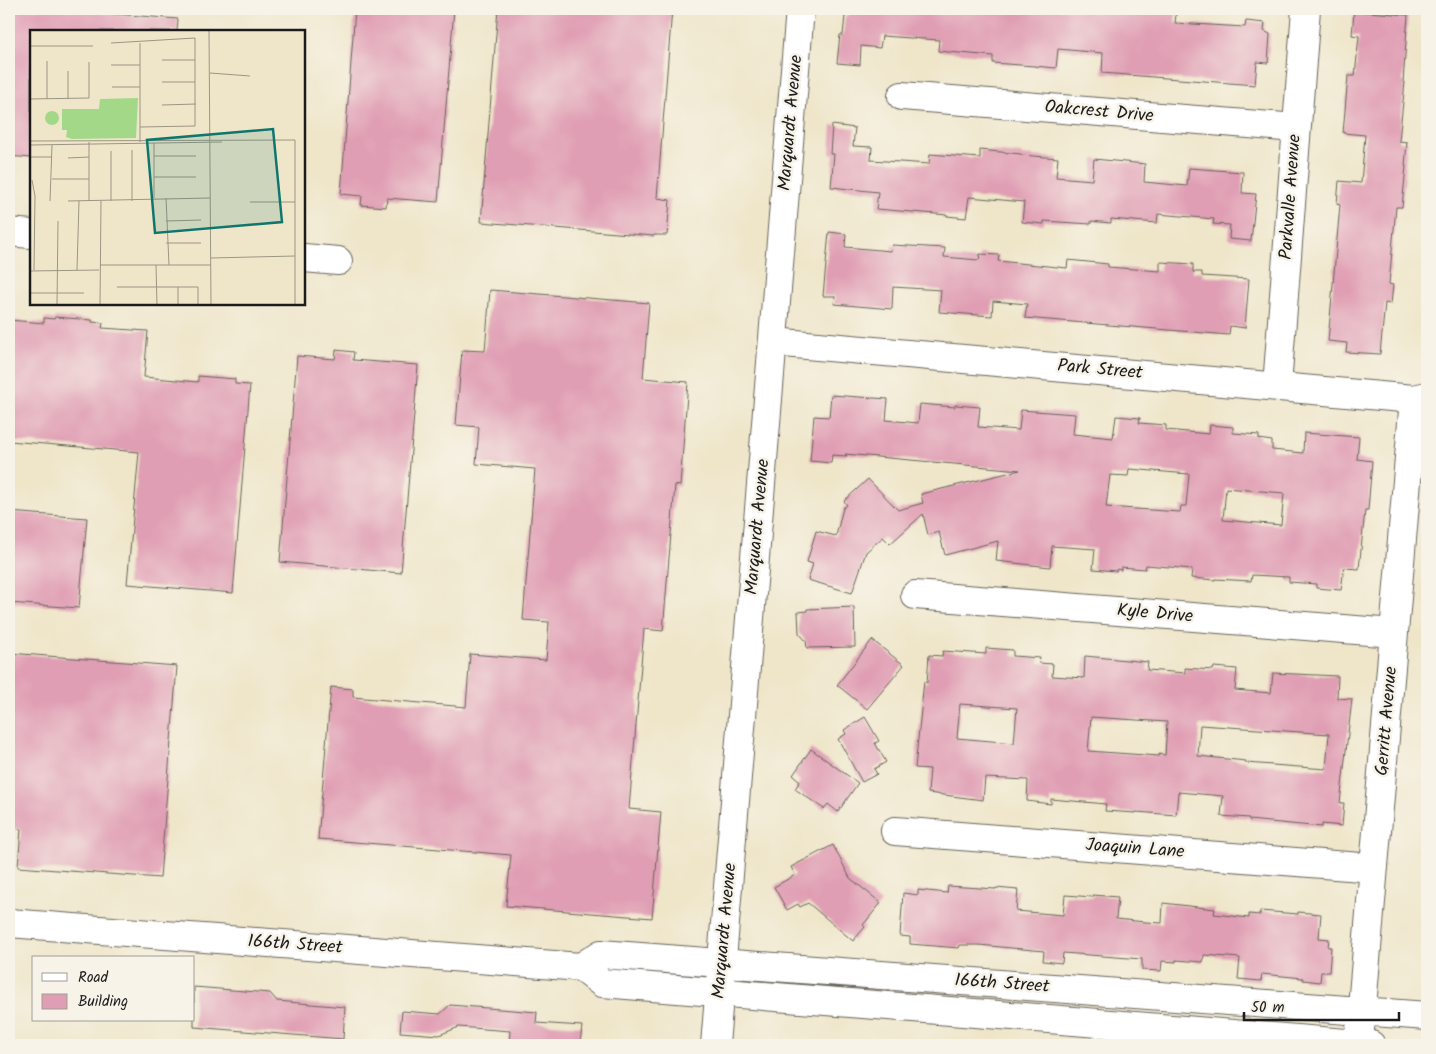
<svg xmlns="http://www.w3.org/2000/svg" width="1436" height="1054" viewBox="0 0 1436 1054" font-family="Kalam,sans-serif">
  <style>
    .building { fill: #e09eb4; fill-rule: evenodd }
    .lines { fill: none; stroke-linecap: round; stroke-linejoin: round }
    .minor-casing { stroke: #666359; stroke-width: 30 }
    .major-casing { stroke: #666359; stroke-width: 30 }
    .minor { stroke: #fff; stroke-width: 28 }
    .major { stroke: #fff; stroke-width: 28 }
    .labels { text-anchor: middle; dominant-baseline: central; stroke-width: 5; stroke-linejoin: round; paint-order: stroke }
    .street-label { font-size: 18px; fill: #1c1c1c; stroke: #f7f3e8 }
    .inset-road { fill: none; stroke: #9b9584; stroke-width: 1 }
    .view { fill: #0f766e; fill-opacity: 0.15; stroke: #0f766e; stroke-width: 2.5 }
    .inset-edge { fill: none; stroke: #1c1c1c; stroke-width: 2.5 }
  </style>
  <rect width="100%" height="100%" fill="#f7f3e8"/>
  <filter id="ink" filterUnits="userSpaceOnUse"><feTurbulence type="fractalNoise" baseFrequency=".02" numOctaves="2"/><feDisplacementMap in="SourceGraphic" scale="10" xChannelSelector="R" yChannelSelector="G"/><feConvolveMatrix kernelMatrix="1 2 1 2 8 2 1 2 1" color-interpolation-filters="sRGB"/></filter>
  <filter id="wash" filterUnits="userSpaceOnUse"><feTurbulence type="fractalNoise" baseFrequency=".0096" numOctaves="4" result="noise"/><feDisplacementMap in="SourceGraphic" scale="20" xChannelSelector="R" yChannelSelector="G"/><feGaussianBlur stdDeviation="1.12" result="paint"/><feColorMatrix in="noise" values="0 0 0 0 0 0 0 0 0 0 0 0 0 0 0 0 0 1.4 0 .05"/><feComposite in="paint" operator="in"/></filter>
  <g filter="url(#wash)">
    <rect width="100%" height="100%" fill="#efe6ca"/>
    <g id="blocks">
      <path class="building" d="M9 9H78V11L178 19 177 31H31V158L9 156Z
        M355 9H454L438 202 387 198 386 207 361 205 362 196 341 194Z
        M498 9H672L657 198 670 200 667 235H654V236L481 222Z
        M847 9H1067L1088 11V9H1092L1138 11 1176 14 1175 23 1245 27 1246 21 1265 23 1264 31 1270 34 1268 63 1257 62 1255 85 1102 73 1103 53 1058 49 1056 68 1034 66 993 63V56L938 51 939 40 882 36 880 48 861 46 860 65 837 63 840 35H843L845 16H847Z
        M1354 11 1408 15 1403 82H1405L1399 141 1407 142 1405 166H1406L1402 207H1396L1389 284 1393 285 1391 304 1385 303 1380 354 1346 352 1347 343 1328 341 1340 205 1337 204 1339 181 1361 183 1365 135 1343 133 1348 76H1355L1359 36 1352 35Z
        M832 125 855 128 853 146 872 147 871 160 929 164 930 154 980 158V150L1021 154V155L1058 158 1056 177 1092 180 1094 159 1145 164 1144 182 1187 186 1189 168 1243 172 1242 193 1256 194 1251 241 1229 239 1230 225 1213 224 1214 219 1158 214 1157 223 1111 219V223L1091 221V224L1044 221V224L1022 222 1024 202 969 197 966 218 947 216 948 215 876 209 878 192 831 187 834 154H830Z
        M829 232 846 234 845 247 891 251 892 245 945 248 944 257 979 260 980 254 999 255 998 261 1067 268 1068 260 1108 264V267L1160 271V262L1193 264V272H1202V276L1249 279 1245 328 1230 326 1229 335 1025 318 1027 304 993 301 992 316 939 312 941 290 893 287 892 309 834 304 835 296H823Z
        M490 290 649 303 643 378 688 382 680 486 675 485 663 631 644 629 629 809 661 812 652 918 506 906 511 855 318 839 331 687 353 689V697L466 707 470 654 546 660 549 622 523 620 535 469 476 464 479 427 456 425 462 350 485 351Z
        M55 317 92 320V322L103 323 102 328 148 331 144 377 198 382V376L210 377 235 379V384L250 385 233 593 127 584 139 452 9 441V320L44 323V318L54 319Z
        M336 350 354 352 353 360 418 365 401 573 280 562 297 356 335 359Z
        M831 395 888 399 886 420 918 423 920 404 955 407V405L980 407 978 427 1019 430 1021 410 1075 414 1073 434 1113 438 1116 416 1140 418 1139 423 1166 425V430L1209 434 1210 425 1233 427V433L1259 435V439L1272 441V450L1303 453 1304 433 1359 437 1357 459 1372 461 1368 510H1365L1359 569 1344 568 1341 590 1316 588V584L1289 582V577L1252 575 1251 581 1215 579V580L1191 578 1192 569 1146 565 1145 569 1121 567V570L1117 569 1116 571 1093 569 1095 549 1052 546 1050 567 996 561 998 541 945 555 939 532 928 535 923 514 890 544 883 537 866 552 852 593 808 580 813 564 807 562 816 531 836 536 843 508 847 505 844 501 868 479 898 510 923 503 921 494 1020 470 845 454 847 456 832 455 831 463 810 461 814 416 829 417ZM1129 469 1189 474 1186 506H1181L1180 512 1106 507 1110 475 1128 476ZM1226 488 1284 493 1281 525 1223 520Z
        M9 512 87 518 79 608 9 603Z
        M854 607 855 647 807 648 806 641 799 633 798 612 807 611V609Z
        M872 640 904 665 867 709 837 685Z
        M986 648 1013 650V656L1040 658 1039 663 1053 664 1052 676 1084 678 1085 656 1148 662 1147 670 1185 673V668L1213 670 1214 667 1237 669 1235 690 1271 693 1273 673 1338 676 1337 698 1352 699 1340 803H1344L1342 826 1322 824V827L1249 820V818L1221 816 1223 796 1178 792 1176 815 1136 812V813L1105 811 1106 804 1051 799V804L1027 801 1028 780 985 778 983 800 928 793 930 769 915 768 924 681 927 683 929 655 942 656 943 651 986 654ZM960 704 1017 708 1014 743 957 738ZM1091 717 1167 722 1165 755 1159 754V756L1088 751ZM1200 725 1329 734 1326 769 1246 763V761L1198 756Z
        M9 653 177 666 160 878 18 867 21 829 9 828Z
        M865 717 879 741 875 743 886 762 874 769 877 774 862 782 838 739 846 734 844 730Z
        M811 749 858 783 838 812 828 804 824 809 795 789 800 781 793 775Z
        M833 845 850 878 881 903 863 925 865 927 853 941 808 903 800 907 798 904 787 910 774 887 795 875 791 867Z
        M948 886 996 889V888L1018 890 1016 911 1063 915 1065 895 1093 897V895L1118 897 1116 919 1145 922 1162 923 1163 903 1215 909 1214 914 1249 918V914L1260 915V911L1298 914V912L1321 914 1319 938 1329 939 1328 947H1331L1329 972H1321L1320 982 1303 980V978L1262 974 1261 981 1238 979 1240 958 1204 955 1203 962 1176 960V962L1162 961 1161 971 1142 970V959L1063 953 1062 963 1043 961 1044 951 979 945H960L959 948 910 944V937L900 936 903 893 918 895V890L947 893Z
        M194 987 270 993 277 1001 345 1007 343 1039 194 1027Z
        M450 1005 537 1012 536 1023 582 1026 580 1045H509L510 1031 459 1027 439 1035 400 1032 402 1011 440 1014Z"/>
    </g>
  </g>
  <g filter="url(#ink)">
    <use href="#blocks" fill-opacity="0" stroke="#666359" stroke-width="1"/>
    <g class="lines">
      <g class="minor-casing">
        <path id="minor" d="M902 96 1296 128
          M9 232 31 234
          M304 258 338 261
          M773 342 1414 399 1427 396
          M1277 386 1306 9
          M915 595 1394 633
          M895 831 1374 868
          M9 923 581 967 602 983 1371 1045
          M581 967 601 954 1427 1016
          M1360 1030 1414 399"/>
      </g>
      <g class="major-casing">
        <path id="major" d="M715 1045 800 9"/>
      </g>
      <use href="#minor" class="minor"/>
      <use href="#major" class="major"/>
    </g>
  </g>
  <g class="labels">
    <g class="street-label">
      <text transform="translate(1099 112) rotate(5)">Oakcrest Drive</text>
      <text transform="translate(791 123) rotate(-85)">Marquardt Avenue</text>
      <text transform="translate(1291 197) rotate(-86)">Parkvalle Avenue</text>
      <text transform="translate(1100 370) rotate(5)">Park Street</text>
      <text transform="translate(758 527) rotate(-85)">Marquardt Avenue</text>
      <text transform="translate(1155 614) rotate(5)">Kyle Drive</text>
      <text transform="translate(1387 721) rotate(-85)">Gerritt Avenue</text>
      <text transform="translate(1135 849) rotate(4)">Joaquin Lane</text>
      <text transform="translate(725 931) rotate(-85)">Marquardt Avenue</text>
      <text transform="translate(295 945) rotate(4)">166th Street</text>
      <text transform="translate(1002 984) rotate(4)">166th Street</text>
    </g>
  </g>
  <g transform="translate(30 30)">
    <rect width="275" height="275" fill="#efe6ca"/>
    <path d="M108 68 106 108 42 109 36 107 37 100H32V79H69L70 69ZM15 88a7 7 0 1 1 14 0a7 7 0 1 1-14 0Z" fill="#a4d889"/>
    <path class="inset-road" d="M179 0 181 275M81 13 165 8V96L110 97M110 13V112M0 16H63M132 30H165M17 31V69M81 35H110M38 41V69M180 43 220 46M132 52H165M82 57H110M0 69 59 68V32M132 75 166 74M0 111 265 110V275M59 112V171M124 113V168M0 115 192 112M102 120V171M81 121V171M124 126H166M0 127H22M38 128 59 127M124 147H166M22 149H59M2 150 5 166 4 240M136 168 139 235M20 171 22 115M38 171 180 168M220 172H265M136 191 171 190M136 213H171M181 228 265 226M70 235H181M126 235 127 275M47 240 49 171M0 241 69 240M87 257H168V275M148 257V275M0 263H54M27 275 28 191M70 275 71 171"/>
    <path class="view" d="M243 99 252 192 125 203 117 110Z"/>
    <rect width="275" height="275" class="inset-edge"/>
  </g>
  <rect width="1436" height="1054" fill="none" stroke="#f7f3e8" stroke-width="30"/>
  <rect x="32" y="956" width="162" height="65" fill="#f7f3e8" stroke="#9f9d96"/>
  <rect x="42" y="973" width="25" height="8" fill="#ffffff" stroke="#9f9d96"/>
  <text x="78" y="982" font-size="15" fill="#1c1c1c">Road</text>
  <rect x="42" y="994" width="25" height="15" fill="#e09eb4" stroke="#9f9d96"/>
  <text x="78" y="1006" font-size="15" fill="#1c1c1c">Building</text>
  <path d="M1244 1012v8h155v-8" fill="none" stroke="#1c1c1c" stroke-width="2.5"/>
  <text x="1251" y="1012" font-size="15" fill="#1c1c1c" stroke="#f7f3e8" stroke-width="4" paint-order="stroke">50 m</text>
</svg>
